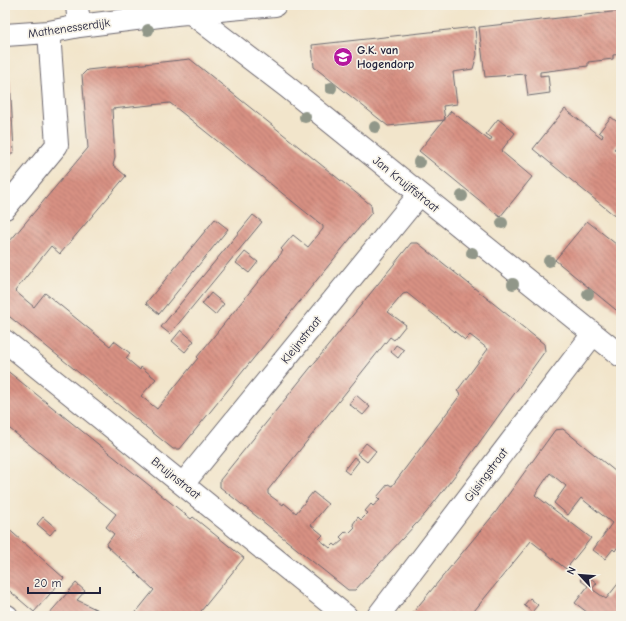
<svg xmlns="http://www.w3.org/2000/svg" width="626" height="621" viewBox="0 0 626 621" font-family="'Comic Neue',sans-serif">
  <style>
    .building { fill: url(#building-back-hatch); fill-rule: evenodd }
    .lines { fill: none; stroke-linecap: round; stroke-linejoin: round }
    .minor-casing { stroke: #6b666d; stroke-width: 24 }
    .minor { stroke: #fff; stroke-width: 22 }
    .tree { fill: #919789 }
    .labels { text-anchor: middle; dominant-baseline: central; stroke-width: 3.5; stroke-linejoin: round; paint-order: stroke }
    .street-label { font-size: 12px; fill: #22223b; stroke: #f7f3e8 }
    .poi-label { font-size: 12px; font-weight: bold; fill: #22223b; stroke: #f7f3e8; text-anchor: start }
  </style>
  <defs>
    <pattern id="building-back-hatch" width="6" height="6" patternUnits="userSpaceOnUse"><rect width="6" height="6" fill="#d89183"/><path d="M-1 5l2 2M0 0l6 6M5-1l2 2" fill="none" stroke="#af766c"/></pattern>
  </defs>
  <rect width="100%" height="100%" fill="#f7f3e8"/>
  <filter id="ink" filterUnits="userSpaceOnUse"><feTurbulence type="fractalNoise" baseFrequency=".025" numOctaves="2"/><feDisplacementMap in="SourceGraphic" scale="8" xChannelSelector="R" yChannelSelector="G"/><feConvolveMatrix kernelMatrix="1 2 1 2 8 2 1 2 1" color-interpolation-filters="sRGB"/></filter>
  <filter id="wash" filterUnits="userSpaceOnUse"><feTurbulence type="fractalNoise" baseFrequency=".012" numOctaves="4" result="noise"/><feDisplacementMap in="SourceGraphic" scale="16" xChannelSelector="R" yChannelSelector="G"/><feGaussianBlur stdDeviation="0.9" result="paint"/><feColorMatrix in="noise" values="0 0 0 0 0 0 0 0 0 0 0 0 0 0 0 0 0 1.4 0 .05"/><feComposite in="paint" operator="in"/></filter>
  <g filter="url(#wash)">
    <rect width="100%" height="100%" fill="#f2e5cb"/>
    <g id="blocks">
      <path class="building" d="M621 11V54L613 55V59L588 62V66L540 72V76L548 75 550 93 528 96 525 74 485 77 479 27Z
        M475 27 477 55 473 69 453 72 457 104 443 106 445 120 388 126 314 67 312 45Z
        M190 59 371 205 372 212 180 449H173L5 313V247L88 148 82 75 87 70ZM170 103 323 226V229L308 247 293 235 281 249 283 251 197 357 198 358 157 409 141 396 156 379 141 367 140 370 126 358 130 353 114 341 110 346 45 293 34 307 15 291 51 246 60 254 126 176 113 165 115 158 112 109Z
        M5 80H10L14 151 5 162Z
        M565 109 602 138 603 135 599 132 611 117 621 125V141L614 149 621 155V206L614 215 533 149Z
        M451 111 490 141 492 138 486 134 498 119 515 133 501 151 532 177 500 217 419 151Z
        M253 215 262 222 170 334 161 327Z
        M215 219 228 229 159 314 146 303Z
        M587 221 621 248V314L555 260Z
        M411 243H418L544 344 545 351 466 461 426 513 355 590H348L220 487V480ZM407 293 465 340 470 335 488 349 457 391 461 394 392 486 388 484 377 497 380 500 373 506 371 504 365 511 368 513 361 520 358 517 353 524 355 527 349 533 346 531 340 537 343 540 336 546 334 544 330 548 319 539 323 535 311 525 328 504 313 492 296 513 284 503 283 505 268 494V490L390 337 394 340 406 325 388 312 403 294Z
        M245 252 258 262 249 273 236 263Z
        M211 293 224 304 215 315 202 304Z
        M181 330 194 341 185 352 172 341Z
        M396 345 404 350 398 358 391 352Z
        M5 369 191 519 193 517 244 558 197 616H133L154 590 106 545 114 534 106 527 116 514 5 425Z
        M356 395 370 407 363 415 349 404Z
        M563 429 621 476V542L615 551 613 549 605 559 593 550 612 523 581 498 568 515 554 503 566 486 550 473 535 495 591 538 566 569 531 541 470 616H410L495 513 555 430Z
        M366 443 376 451 367 462 357 454Z
        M354 457 359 461 349 474 344 470Z
        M43 517 56 528 50 535 37 524Z
        M5 526 64 578 34 612 5 587Z
        M585 574 597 583 592 589 606 599 621 580V616H592L575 603 588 586 580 580Z
        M76 583 85 591 77 600 110 616H47Z
        M530 598 538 605 532 612 524 605Z"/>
    </g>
  </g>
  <g filter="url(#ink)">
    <use href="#blocks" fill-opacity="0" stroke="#6b666d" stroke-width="1"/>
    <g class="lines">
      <g class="minor-casing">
        <path id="minor" d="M77 5 79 26
          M191 13 286 86 621 356
          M5 35 49 32 79 26 176 14 275 5
          M5 208 57 145 49 32
          M5 341 346 616
          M183 484 419 195
          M5 615 7 616
          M378 616 593 334"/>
      </g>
      <use href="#minor" class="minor"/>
    </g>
    <g class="tree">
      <circle cx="148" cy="30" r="6"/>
      <circle cx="331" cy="88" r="6"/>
      <circle cx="305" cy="117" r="6"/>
      <circle cx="375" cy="127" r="6"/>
      <circle cx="419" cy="162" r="6"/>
      <circle cx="462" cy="196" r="6"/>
      <circle cx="502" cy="223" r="6"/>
      <circle cx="472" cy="253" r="6"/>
      <circle cx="549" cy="261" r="6"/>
      <circle cx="513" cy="284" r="6"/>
      <circle cx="588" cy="294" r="6"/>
    </g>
  </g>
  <defs>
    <g id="university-disc" transform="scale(1)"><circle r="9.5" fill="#b5179e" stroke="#f7f3e8"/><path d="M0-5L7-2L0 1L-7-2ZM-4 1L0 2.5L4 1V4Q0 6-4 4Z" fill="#fff"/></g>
  </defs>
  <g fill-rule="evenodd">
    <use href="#university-disc" x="343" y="57"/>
  </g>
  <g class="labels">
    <g class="street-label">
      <text transform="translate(69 28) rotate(-8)">Mathenesserdijk</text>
      <text transform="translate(406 184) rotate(39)">Jan Kruijffstraat</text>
      <text transform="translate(301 340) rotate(-51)">Kleijnstraat</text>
      <text transform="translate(486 475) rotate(-53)">Gijsingstraat</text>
      <text transform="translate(176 478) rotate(39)">Bruijnstraat</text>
    </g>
    <g class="poi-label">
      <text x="357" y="50">G.K. van<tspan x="357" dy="14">Hogendorp</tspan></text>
    </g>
  </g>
  <rect width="626" height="621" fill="none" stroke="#f7f3e8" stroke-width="20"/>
  <g transform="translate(580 575) rotate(296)" stroke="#f7f3e8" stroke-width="3" paint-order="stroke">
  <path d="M0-3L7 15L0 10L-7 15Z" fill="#22223b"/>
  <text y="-6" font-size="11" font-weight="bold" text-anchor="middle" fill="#22223b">N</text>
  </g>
  <path d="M28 587v6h72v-6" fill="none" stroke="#22223b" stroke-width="2"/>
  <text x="34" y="587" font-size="12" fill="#22223b" stroke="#f7f3e8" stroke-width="3" paint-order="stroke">20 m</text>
</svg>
